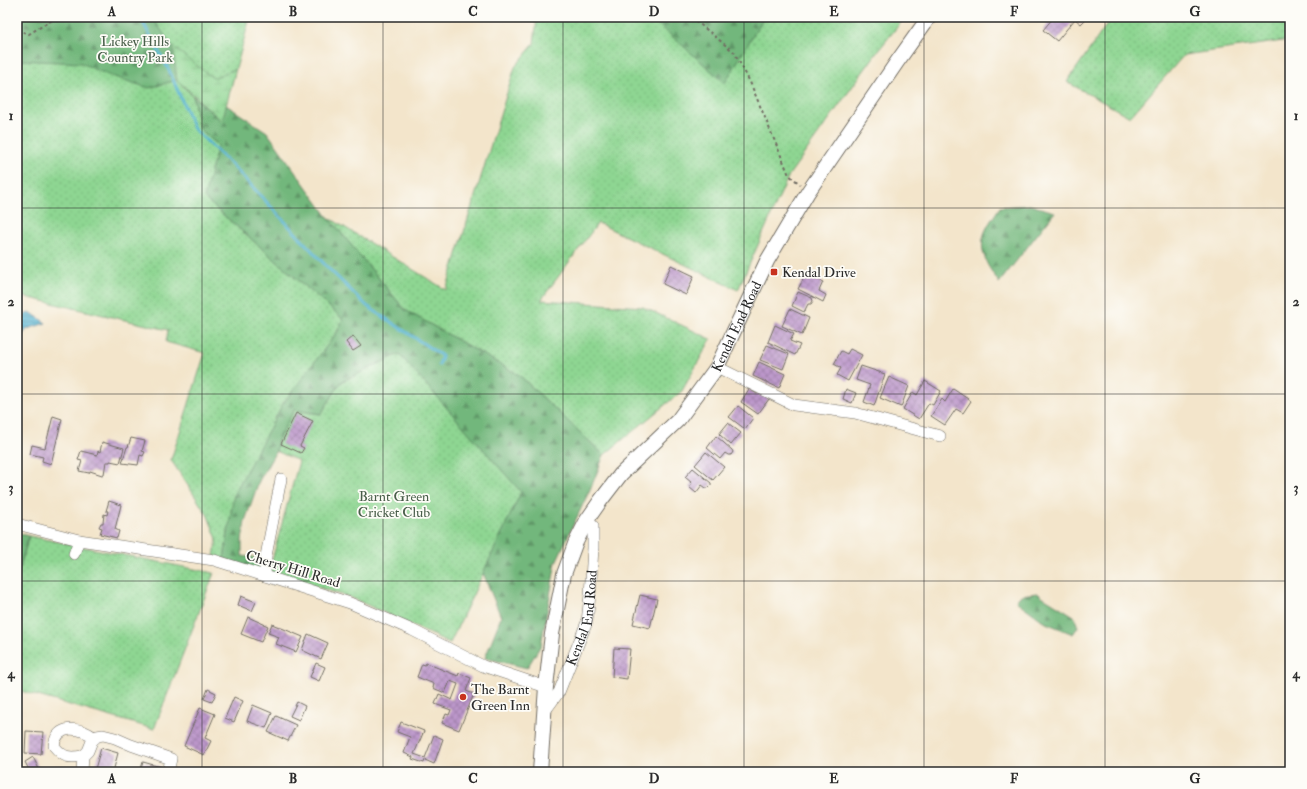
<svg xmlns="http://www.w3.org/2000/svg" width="1307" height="789" viewBox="0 0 1307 789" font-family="'IM FELL Double Pica',serif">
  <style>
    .grass { fill: url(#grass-dots); stroke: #5c805e }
    .forest { fill: url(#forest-firs); stroke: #4e7154 }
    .wetland { fill: url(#wetland-marsh); stroke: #5c805e }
    .water { fill: url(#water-rules); stroke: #406f7e }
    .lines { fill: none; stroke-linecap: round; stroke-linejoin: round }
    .stream { stroke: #54b3d2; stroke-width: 3 }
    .building { fill: url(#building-cross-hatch) }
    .minor-casing { stroke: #716c63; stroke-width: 12 }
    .major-casing { stroke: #716c63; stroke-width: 16 }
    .path { stroke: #716c63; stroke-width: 2; stroke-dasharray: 3 3; stroke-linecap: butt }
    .minor { stroke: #fff; stroke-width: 11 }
    .major { stroke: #fff; stroke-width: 14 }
    .grid { fill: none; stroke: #2b2b2b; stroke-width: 1; stroke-opacity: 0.55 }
    .poi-dot { fill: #c8321e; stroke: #fdfcf7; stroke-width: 1.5 }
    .labels { text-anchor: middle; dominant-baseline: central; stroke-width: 3.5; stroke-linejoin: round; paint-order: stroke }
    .park-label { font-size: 14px; fill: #495e4a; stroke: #fdfcf7 }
    .poi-label { font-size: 14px; fill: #2b2b2b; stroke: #fdfcf7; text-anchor: start }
    .street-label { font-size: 14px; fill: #2b2b2b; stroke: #fdfcf7 }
    .neatline { fill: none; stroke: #2b2b2b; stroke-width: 1.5 }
    .grid-label { font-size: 13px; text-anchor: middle; font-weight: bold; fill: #2b2b2b }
  </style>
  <defs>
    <pattern id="grass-dots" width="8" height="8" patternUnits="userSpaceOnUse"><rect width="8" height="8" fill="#8ed692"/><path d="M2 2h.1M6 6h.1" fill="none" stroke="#7bb87e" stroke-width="1.8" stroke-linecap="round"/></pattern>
    <pattern id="forest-firs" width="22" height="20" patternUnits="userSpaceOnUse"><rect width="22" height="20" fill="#72b77c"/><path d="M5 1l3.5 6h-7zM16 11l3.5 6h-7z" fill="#5e9566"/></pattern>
    <pattern id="wetland-marsh" width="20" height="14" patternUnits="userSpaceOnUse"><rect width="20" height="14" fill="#8ed692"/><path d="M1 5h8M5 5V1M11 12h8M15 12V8" fill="none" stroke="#7bb87e"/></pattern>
    <pattern id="water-rules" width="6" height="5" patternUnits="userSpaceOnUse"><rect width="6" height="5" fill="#54b3d2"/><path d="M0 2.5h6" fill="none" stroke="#4692ab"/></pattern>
    <pattern id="building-cross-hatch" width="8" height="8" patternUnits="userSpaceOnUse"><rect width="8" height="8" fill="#bc96ca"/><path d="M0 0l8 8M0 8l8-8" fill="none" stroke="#997ba4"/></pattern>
  </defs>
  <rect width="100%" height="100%" fill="#fdfcf7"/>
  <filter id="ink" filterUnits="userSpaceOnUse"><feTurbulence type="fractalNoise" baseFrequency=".025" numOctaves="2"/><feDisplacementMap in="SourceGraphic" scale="8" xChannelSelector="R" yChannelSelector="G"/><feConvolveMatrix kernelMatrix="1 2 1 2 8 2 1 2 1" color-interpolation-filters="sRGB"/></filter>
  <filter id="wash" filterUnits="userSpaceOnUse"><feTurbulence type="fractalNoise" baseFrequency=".012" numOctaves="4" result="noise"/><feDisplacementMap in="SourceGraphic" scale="16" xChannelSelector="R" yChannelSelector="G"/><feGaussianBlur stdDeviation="0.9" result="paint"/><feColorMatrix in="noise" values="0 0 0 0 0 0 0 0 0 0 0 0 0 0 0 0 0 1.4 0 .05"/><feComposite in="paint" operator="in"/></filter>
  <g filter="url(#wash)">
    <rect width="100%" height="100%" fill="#f3e5cb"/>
    <path class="grass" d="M17 17H250L236 69 213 78 173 48 177 80 193 96 199 128 218 145 204 198 343 319 338 330 234 494 224 559 214 556 217 539 208 516 171 460 205 353 166 342 168 330 17 295Z
      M537 17H905L878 51 789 175 738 290 598 223 541 300 643 307 711 339 682 391 604 455 519 375 405 310 328 217 446 290 515 67 534 44Z
      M1112 17H1290V40L1184 55 1130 117 1067 82Z
      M399 354 522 492 450 643 352 598 269 572 261 558 272 560 299 461 276 451 278 440 294 410 321 414 341 382Z
      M29 536 214 573 154 729 17 690V577Z"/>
    <path class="forest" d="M17 17H152L173 47 177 80 149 88 108 75 81 63 17 60Z
      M650 17H764L725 83Z
      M193 96 222 121 226 105 267 132 328 217 405 310 519 375 604 455 592 485 556 562 541 645 527 668 485 658 501 617 483 573 521 492 399 354 341 382 321 414 294 410 278 440 276 451 259 481 245 521 242 541V556L261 558 260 570 224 559 234 494 282 405 338 331 343 319 204 198 218 145 199 128Z
      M1030 205 1055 212 999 283C995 275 987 267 985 258 977 237 989 224 1000 207Z
      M17 533 29 536 17 577Z
      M1037 593 1074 616 1078 627 1073 634 1046 623 1016 601 1021 595Z"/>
    <path class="wetland" d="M173 47 213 78 236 69 222 121 177 80Z"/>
    <path class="water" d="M30 312 46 323 27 329 17 342V319Z"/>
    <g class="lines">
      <path class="stream" d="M140 17 169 70 194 129 232 165 329 269 367 306 442 356 439 365"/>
    </g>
    <g id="blocks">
      <path class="building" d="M1054 17H1088L1081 24 1075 19 1057 41 1043 30Z
        M671 265 694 276 686 295 663 284Z
        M806 274 823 282 819 291 826 295 823 302 798 289Z
        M798 292 812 298 813 301 811 304H808L804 312 792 306Z
        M790 309 809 318 802 335 782 326Z
        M775 325 794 334 790 341 800 345 795 355 768 342Z
        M353 336 361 346 353 351 346 342Z
        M767 345 789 354 783 369 760 360Z
        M850 349 862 355 848 381 837 375 841 368 834 364 841 351 847 354Z
        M759 362 785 374 779 388 753 376Z
        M861 366 885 374 874 406 864 402 870 385 856 380Z
        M889 377 909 386 901 407 880 398Z
        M925 381 941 391 933 405 929 403 919 419 903 409 913 392 917 395Z
        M749 389 757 394 759 391 769 399 758 414 741 402Z
        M846 389 856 393 852 403 843 399Z
        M953 389 971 401 963 413 956 409 945 425 931 416 942 399 945 402Z
        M738 406 753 418 745 429 729 417Z
        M296 413 313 421 300 446 304 448 301 453 281 444Z
        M53 416 62 419 51 464 42 461 43 457 30 454 32 445 45 448Z
        M728 423 741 433 731 445 719 434Z
        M716 436 732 450 733 452 731 455H728L725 453 720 459 707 448Z
        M131 438 145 441 142 451 145 452 143 456 140 455 138 465 122 463 127 447H128Z
        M102 442 124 448 120 463 110 461V462H106L104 474 102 475 90 471 89 473 79 471 82 461 78 460 81 451 97 455 98 451 100 452Z
        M706 452 724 467 713 480 695 465Z
        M693 468 711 483V485L708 488H706L702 485 696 493 689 487 692 483 685 477Z
        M109 501 121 505 115 529 119 531 117 538 100 534 102 528 99 527 101 523H103L104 514 107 515 108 511H106Z
        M640 595 657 599 650 628 633 624Z
        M241 596 256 602 252 611 238 605Z
        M248 617 268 626 261 642 241 634Z
        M272 624 303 637 296 652 276 644 279 637 268 633Z
        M308 634 328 643 321 659 302 650Z
        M614 648 630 649 627 679 612 677Z
        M316 663 325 667 319 681 310 677Z
        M426 663 458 676 459 673 471 678 466 691 474 694 459 730 442 723 446 714 449 715 451 710 435 704 439 694 452 700 458 684 450 681 445 693 433 688 434 684 417 677 422 664 425 665Z
        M208 689 216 693 212 702 204 699Z
        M234 697 243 701 234 722 225 718Z
        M297 702 305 706 299 720 290 716Z
        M253 705 272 713 266 728 247 721Z
        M200 708 215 714 205 738 211 741 204 755 184 746Z
        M276 716 296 725 288 741 268 732Z
        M401 722 424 731 414 754 425 758 434 735 443 739 434 764 425 760 424 763 412 759 413 757 404 753 410 737 397 732Z
        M26 731 43 732 41 754 25 753Z
        M101 748 118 753 113 772H106L95 769Z
        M33 757 40 771 38 772H30L25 762Z
        M143 762 161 767 160 772H140Z"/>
    </g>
  </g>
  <g filter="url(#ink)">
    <use href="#blocks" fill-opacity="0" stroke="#716c63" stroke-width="1"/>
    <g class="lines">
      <g class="minor-casing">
        <g id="minor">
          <path d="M717 367 794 405 855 413 940 436"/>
          <path d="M17 524 79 540 214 560 265 576 350 603 412 630 483 666 546 687"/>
          <path d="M74 554 79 540"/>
          <path d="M265 576 266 556 281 479"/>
          <path id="s1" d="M545 711 559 692 587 622 590 595 593 548V526L587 520"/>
          <path d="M83 756C68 758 64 758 54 746 56 723 81 727 95 738"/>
          <path d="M82 772 83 756 88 751 92 741 97 736 103 735 115 738 131 745 171 759 168 772"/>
        </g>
      </g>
      <g class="major-casing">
        <g id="major">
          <path id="s2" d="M540 772 546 687 552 634 564 574 575 544 587 520 601 500 621 474 678 420 717 367 767 261 808 192 897 62 929 17"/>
        </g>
      </g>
      <path class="path" d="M691 17 734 52 750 82 789 175 800 184
        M17 30 29 34 57 17"/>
      <use href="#minor" class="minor"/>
      <use href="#major" class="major"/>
    </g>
  </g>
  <path class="grid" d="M202 17V772M383 17V772M563 17V772M744 17V772M924 17V772M1105 17V772M17 208H1290M17 394H1290M17 581H1290"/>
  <g class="poi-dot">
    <rect x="770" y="268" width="8" height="8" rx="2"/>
    <circle cx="463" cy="697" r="4"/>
  </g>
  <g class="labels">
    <g class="park-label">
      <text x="135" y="41">Lickey Hills<tspan x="135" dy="16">Country Park</tspan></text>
      <text x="394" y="496">Barnt Green<tspan x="394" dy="16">Cricket Club</tspan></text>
    </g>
    <g class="poi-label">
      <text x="782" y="272">Kendal Drive</text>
      <text x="471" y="689">The Barnt<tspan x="471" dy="16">Green Inn</tspan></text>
    </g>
    <g class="street-label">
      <text stroke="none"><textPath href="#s2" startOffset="505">Kendal End Road</textPath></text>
      <text transform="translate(293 569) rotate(17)">Cherry Hill Road</text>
      <text stroke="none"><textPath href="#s1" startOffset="102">Kendal End Road</textPath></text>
    </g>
  </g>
  <rect width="1307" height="789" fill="none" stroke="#fdfcf7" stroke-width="44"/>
  <rect x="22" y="22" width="1263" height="745" class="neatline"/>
  <g class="grid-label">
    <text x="112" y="16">A</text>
    <text x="293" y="16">B</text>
    <text x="473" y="16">C</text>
    <text x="654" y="16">D</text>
    <text x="834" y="16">E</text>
    <text x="1014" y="16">F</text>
    <text x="1195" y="16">G</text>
    <text x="11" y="120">1</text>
    <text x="1296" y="120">1</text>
    <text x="11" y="306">2</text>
    <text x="1296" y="306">2</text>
    <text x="11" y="492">3</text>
    <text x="1296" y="492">3</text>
    <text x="11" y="678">4</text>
    <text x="1296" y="678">4</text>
    <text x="112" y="783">A</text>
    <text x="293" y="783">B</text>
    <text x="473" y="783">C</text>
    <text x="654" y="783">D</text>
    <text x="834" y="783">E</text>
    <text x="1014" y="783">F</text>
    <text x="1195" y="783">G</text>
  </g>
</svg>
